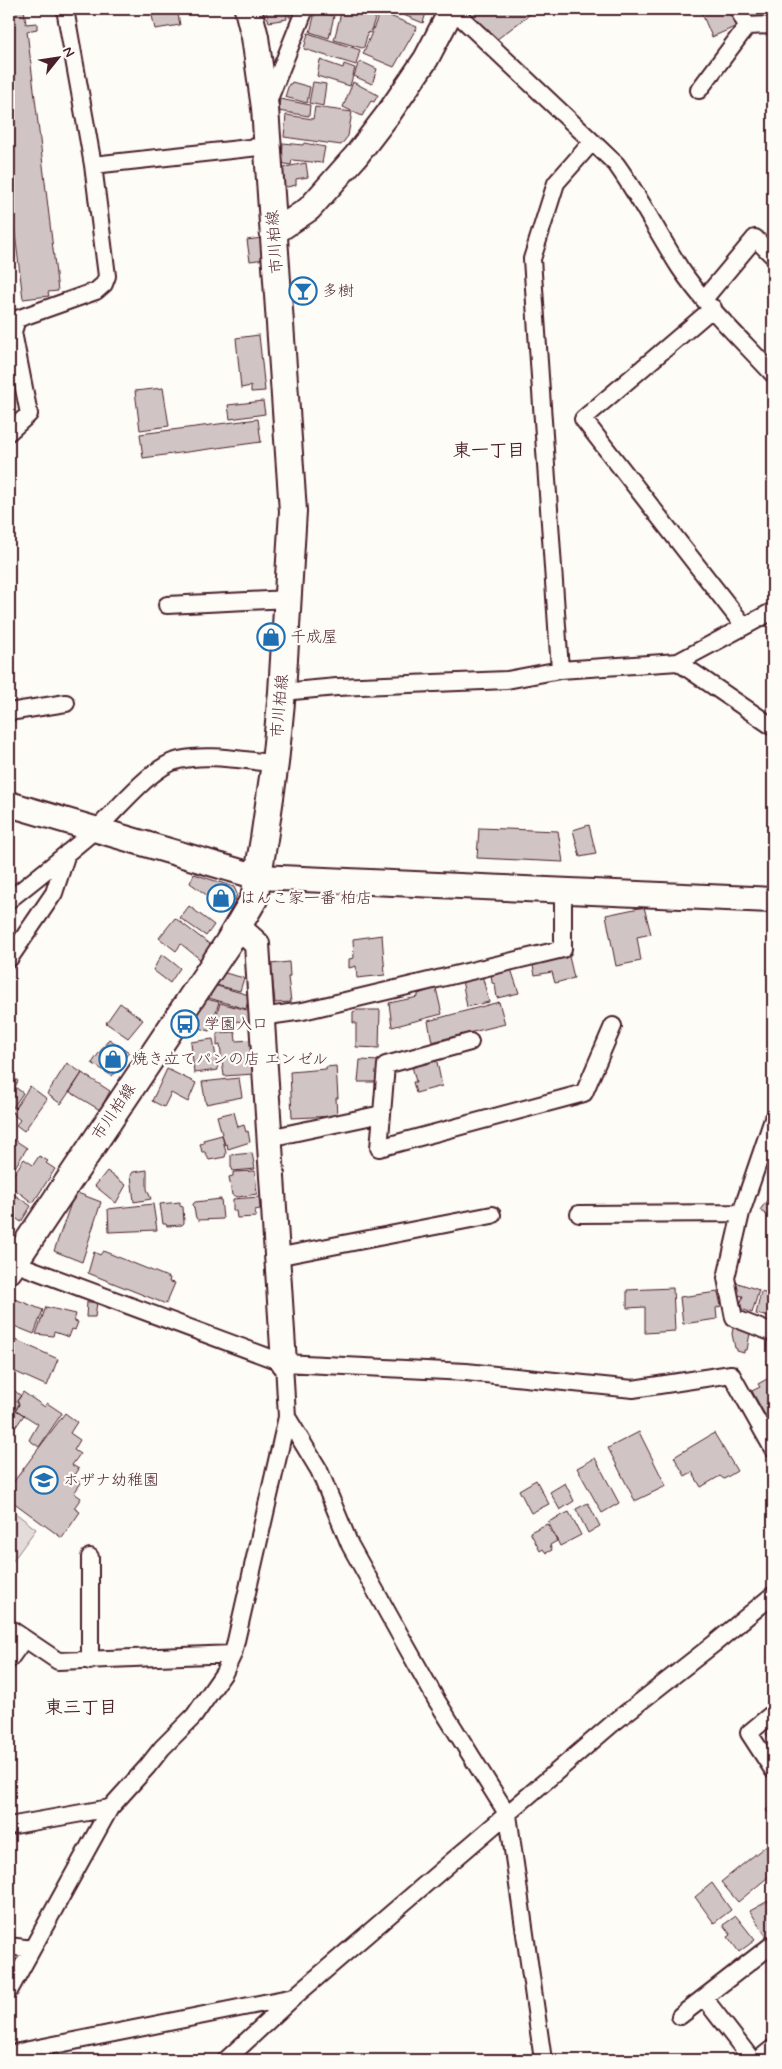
<svg xmlns="http://www.w3.org/2000/svg" width="782" height="2069" viewBox="0 0 782 2069" font-family="Mynerve,'Klee One',sans-serif">
  <style>
    .green { fill: #e3dcda; stroke: #967e82 }
    .building { fill: #d0c5c4; stroke: #4a1f2b }
    .lines { fill: none; stroke-linecap: round; stroke-linejoin: round }
    .street-casing { stroke: #4a1f2b; stroke-width: 20 }
    .secondary-casing { stroke: #4a1f2b; stroke-width: 28 }
    .primary-casing { stroke: #4a1f2b; stroke-width: 30 }
    .street { stroke: #fdfcf7; stroke-width: 16 }
    .secondary { stroke: #fdfcf7; stroke-width: 24 }
    .primary { stroke: #fdfcf7; stroke-width: 26 }
    .labels { text-anchor: middle; dominant-baseline: central; stroke-width: 4.5; stroke-linejoin: round; paint-order: stroke }
    .street-label { font-size: 16px; fill: #4a1f2b; stroke: #fdfcf7 }
    .poi-label { font-size: 16px; fill: #4a1f2b; stroke: #fdfcf7; text-anchor: start }
    .neighbourhood-label { font-size: 18px; font-weight: bold; fill: #4a1f2b; stroke: #fdfcf7 }
  </style>
  <rect width="100%" height="100%" fill="#fdfcf7"/>
  <filter id="ink" filterUnits="userSpaceOnUse"><feTurbulence type="fractalNoise" baseFrequency=".02" numOctaves="2"/><feDisplacementMap in="SourceGraphic" scale="10" xChannelSelector="R" yChannelSelector="G"/><feConvolveMatrix kernelMatrix="1 2 1 2 8 2 1 2 1" color-interpolation-filters="sRGB"/></filter>
  <g filter="url(#ink)">
    <path class="green" d="M9 1508 36 1529 9 1566Z"/>
    <path class="building" d="M9 9H24L26 24 37 23V29L27 31 58 291 48 292 49 296 23 299 9 184Z
      M160 9H177L180 25 155 29 151 11Z
      M265 9H286L287 19 269 22Z
      M289 9H300L299 18 289 17Z
      M342 9H376L374 12 377 13 370 33 368 32 364 47 362 48 334 40Z
      M389 9H427L423 23Z
      M476 9H537L496 40 485 28 472 19Z
      M700 9H728L737 26 712 37Z
      M748 9H764L766 13 753 20Z
      M319 12 334 16 329 38 310 32 315 13Z
      M380 12 417 27 394 67 363 54Z
      M308 33 360 50 356 65 304 49Z
      M320 60 343 68 344 64 355 68 350 86 317 76Z
      M362 62 377 69 372 84 354 76 358 64Z
      M292 82 310 87 307 103 285 97 289 84H291Z
      M313 82 326 84 323 106 309 103Z
      M353 82 378 95 374 102 371 101 362 116 343 107Z
      M280 99 310 105 309 116 278 111Z
      M315 107 352 112 348 136 341 145 284 137 286 115 313 119Z
      M283 143 303 145 304 143 325 147 322 163 292 160 291 165 285 164 282 162Z
      M306 163 308 177 296 179V185L287 187 284 185 282 169H285V167Z
      M262 238 265 259 250 261 247 240Z
      M259 335 265 391 251 392V386L241 388 236 338Z
      M163 388 169 426 140 430 135 391Z
      M263 401 265 414 230 419 228 405Z
      M258 419 261 442 143 458 140 434Z
      M589 825 596 854 580 857 573 830Z
      M479 828 558 831 563 862 477 858Z
      M194 874 234 887 237 894 232 911 223 907 190 883Z
      M189 906 214 925 206 936 180 918Z
      M644 907 651 934 637 937 641 961 616 966 606 915Z
      M175 918 212 946 201 960 181 944 176 951 159 938Z
      M382 935 385 975 357 978 356 966 349 968V959L354 958 353 939Z
      M568 952 574 978 555 983 552 972 535 975 532 961Z
      M162 954 180 968 170 983 153 970Z
      M289 962 290 976 288 977 291 1002 275 1003 271 964Z
      M510 966 519 993 497 998 495 984 492 983 491 972Z
      M225 973 244 978 240 991 216 985Z
      M482 975 489 1002 467 1007 462 980Z
      M217 986 249 995 246 1009 209 998 214 987Z
      M436 988 442 1014 392 1027 389 1003 418 997V994Z
      M206 999 219 1002 210 1031 192 1026 195 1016Z
      M499 1002 505 1024 432 1042 428 1021Z
      M120 1003 143 1020 128 1038 106 1023Z
      M220 1003 251 1011 250 1024 237 1021 235 1028 215 1021Z
      M357 1010H380L379 1048 356 1047V1023H353V1012Z
      M235 1032 236 1041 251 1040 254 1074 224 1076 220 1045 217 1046V1033Z
      M109 1039 129 1052 112 1076 92 1063Z
      M213 1039 218 1070 194 1073 191 1042Z
      M436 1057 442 1086 416 1093 413 1082H416L411 1062Z
      M360 1060 380 1061 379 1082H358Z
      M67 1063 82 1073 61 1104 47 1094Z
      M336 1066 338 1098H336L337 1116 292 1118 290 1072 326 1069V1067Z
      M167 1069 196 1083 188 1102 171 1093 164 1107 152 1101Z
      M82 1073 110 1091 100 1110 70 1092Z
      M9 1075 18 1081 15 1087 23 1093 12 1109 9 1107Z
      M239 1078 242 1097 206 1104 202 1082Z
      M30 1086 47 1099 24 1131 16 1125 20 1120 12 1113Z
      M234 1112 238 1127 244 1125 246 1132 248 1131 250 1142 228 1149 227 1144 225 1145 217 1116Z
      M222 1135 226 1153 225 1157 209 1160 205 1152H202L200 1144 204 1143 203 1140Z
      M13 1139 27 1148 9 1177V1145Z
      M252 1153 255 1169 233 1171 231 1166V1155Z
      M39 1156 48 1161 46 1163 55 1169 33 1203 9 1185V1181L24 1159 33 1165Z
      M147 1170V1189L151 1199 134 1202 131 1175 133 1172Z
      M107 1171 126 1185 116 1203 95 1186Z
      M255 1171 257 1194 238 1197 232 1195 229 1177 233 1176V1172Z
      M9 1191 31 1206 21 1222 9 1213Z
      M75 1192 101 1202 82 1262 54 1251Z
      M773 1192V1220L760 1210Z
      M259 1197 260 1209 255 1210 256 1217 237 1218 236 1211H233V1199Z
      M221 1199 223 1219 198 1220 196 1218 193 1204 195 1202Z
      M180 1202V1206L183 1207 184 1223 182 1225 167 1226 166 1224H163L160 1204Z
      M153 1204 157 1230 109 1232 108 1209Z
      M9 1218 16 1223 9 1236Z
      M103 1251 170 1278 169 1282 175 1283 166 1304 88 1273 94 1252 100 1255Z
      M735 1282 759 1290 752 1313 739 1308 743 1296 737 1295Z
      M673 1288 675 1331 645 1333V1307L627 1308V1290Z
      M718 1292 721 1306 716 1308 717 1319 683 1324 680 1297Z
      M761 1292 773 1295 770 1317 756 1314Z
      M15 1299 43 1310 34 1334 9 1324V1316Z
      M87 1302H97L95 1317H86Z
      M46 1307 76 1314 74 1321 78 1322 75 1330 72 1329 69 1337 54 1332 53 1336 36 1334Z
      M733 1328 748 1330V1333H750L747 1350H744V1353L737 1351V1349L735 1348 732 1334Z
      M9 1337 58 1359 47 1386 9 1369Z
      M767 1379 773 1386V1411L765 1415 752 1391 760 1387 758 1384Z
      M9 1386 21 1396 17 1401 19 1404 16 1410 24 1415 15 1428 9 1423Z
      M23 1392 45 1407 47 1403 62 1413 39 1447 29 1440 38 1424 16 1410 19 1404 17 1401Z
      M65 1413 77 1422 70 1433 80 1440 74 1450 80 1454 72 1465 79 1469 73 1478 81 1483 74 1493 81 1498 74 1508 80 1512 62 1538 9 1499V1488Z
      M639 1432 666 1486 635 1501 608 1448Z
      M714 1433 737 1471 724 1479 720 1476 701 1487 692 1472 685 1476 674 1457Z
      M595 1458 619 1503 602 1513 577 1468Z
      M536 1480 549 1504 531 1513 519 1490Z
      M565 1483 574 1501 560 1510 550 1492Z
      M588 1503 600 1526 588 1533 576 1509Z
      M569 1512 581 1535 560 1546 548 1522Z
      M547 1524 557 1541 550 1545 552 1550 546 1553 543 1549 540 1551 530 1532Z
      M773 1728V1743L766 1734Z
      M773 1804V1819L766 1810Z
      M773 1840V1873L738 1902 721 1882Z
      M712 1883 731 1910 714 1923 695 1897Z
      M768 1901 773 1908V1939L769 1941 750 1911Z
      M736 1916 755 1940 739 1952 728 1937 731 1935 723 1925Z"/>
    <g class="lines">
      <g class="street-casing">
        <path id="street" d="M452 9 616 164C640 197 658 234 680 268 706 307 742 340 773 374
          M738 9 747 26
          M699 90 747 26 773 25
          M267 104 305 9
          M93 165 268 146
          M704 299 755 238 773 256
          M713 308 583 419 744 626
          M9 432 29 414 13 332 17 319 96 291 104 284 107 276 93 165 65 9
          M167 605 289 599
          M678 662 773 727
          M560 670 532 259 556 183 592 142
          M282 692 337 687 507 680 560 670 678 662 773 611
          M9 712 66 703
          M9 900C38 877 67 854 95 830 118 810 151 766 179 760 209 753 244 761 275 763
          M9 959 54 893 67 853
          M261 1017 303 1011 563 949V891
          M382 1114 386 1065 470 1042
          M773 1119 741 1213 726 1278 734 1318 773 1333
          M269 1138 382 1114 379 1148 584 1093 613 1026
          M579 1214 741 1213
          M276 1257 492 1215
          M9 1261 284 1363 466 1372 633 1389 731 1374 773 1449
          M287 1417 319 1470 350 1545 400 1635 437 1701 508 1815 543 2060
          M90 1557V1661
          M9 1628 58 1661 233 1654
          M9 1660 24 1639
          M773 1713 749 1733 773 1770
          M9 1826 110 1808
          M9 1946 32 1949
          M9 1991 110 1808 147 1767 162 1748 194 1716 224 1673 233 1654 287 1417 284 1363
          M704 1998 752 2060
          M680 2016 773 1944
          M9 2054 294 1997
          M226 2060 294 1997 612 1724 715 1643 773 1595
          M758 2060 773 2048"/>
      </g>
      <g class="secondary-casing">
        <path id="secondary" d="M275 232 309 209 356 156 389 113 426 59 452 9
          M9 804 258 877 773 900
          M238 927 257 944 284 1363"/>
      </g>
      <g class="primary-casing">
        <path id="primary" d="M9 1270 228 943 254 899 264 839 275 763 282 692 293 511 265 108 255 37 248 9"/>
      </g>
      <use href="#street" class="street"/>
      <use href="#secondary" class="secondary"/>
      <use href="#primary" class="primary"/>
    </g>
  </g>
  <defs>
    <g id="bar-ring" transform="scale(1.4375)"><circle r="9.5" fill="#fdfcf7" stroke="#1f6fb2" stroke-width="1.5"/><path d="M-6-5H6L.8 .8V4.5H3.5V6h-7V4.5H-.8V.8Z" fill="#1f6fb2"/></g>
    <g id="shop-ring" transform="scale(1.4375)"><circle r="9.5" fill="#fdfcf7" stroke="#1f6fb2" stroke-width="1.5"/><path d="M-5-2.5h2.3a2.7 3.5 0 0 1 5.4 0H5L5.5 6h-11ZM-1.5-2.5h3a1.5 2.3 0 0 0-3 0Z" fill="#1f6fb2"/></g>
    <g id="bus-ring" transform="scale(1.4375)"><circle r="9.5" fill="#fdfcf7" stroke="#1f6fb2" stroke-width="1.5"/><path d="M-5-6H5V4H4V6H2V4H-2V6H-4V4H-5ZM-3.5-4V0h7V-4ZM-3.5 1.2v1.5H-2V1.2ZM2 1.2v1.5H3.5V1.2Z" fill="#1f6fb2"/></g>
    <g id="school-ring" transform="scale(1.4375)"><circle r="9.5" fill="#fdfcf7" stroke="#1f6fb2" stroke-width="1.5"/><path d="M0-5L7-2L0 1L-7-2ZM-4 1L0 2.5L4 1V4Q0 6-4 4Z" fill="#1f6fb2"/></g>
  </defs>
  <g fill-rule="evenodd">
    <use href="#bar-ring" x="303" y="291"/>
    <use href="#shop-ring" x="271" y="637"/>
    <use href="#shop-ring" x="221" y="898"/>
    <use href="#bus-ring" x="185" y="1024"/>
    <use href="#shop-ring" x="113" y="1059"/>
    <use href="#school-ring" x="44" y="1480"/>
  </g>
  <g class="labels">
    <g class="street-label">
      <text transform="translate(275 242) rotate(-94)">市川柏線</text>
      <text transform="translate(280 706) rotate(-85)">市川柏線</text>
      <text transform="translate(114 1112) rotate(-56)">市川柏線</text>
    </g>
    <g class="poi-label">
      <text x="322" y="291">多樹</text>
      <text x="290" y="637">千成屋</text>
      <text x="240" y="898">はんこ家一番 柏店</text>
      <text x="204" y="1024">学園入口</text>
      <text x="132" y="1059">焼き立てパンの店 エンゼル</text>
      <text x="63" y="1480">ホザナ幼稚園</text>
    </g>
    <g class="neighbourhood-label">
      <text x="489" y="451">東一丁目</text>
      <text x="81" y="1708">東三丁目</text>
    </g>
  </g>
  <rect width="782" height="2069" fill="none" stroke="#fdfcf7" stroke-width="30"/>
  <rect x="15" y="15" width="752" height="2039" fill="none" stroke="#4a1f2b" stroke-width="2" filter="url(#ink)"/>
  <g transform="translate(58 58) rotate(60)" stroke="#fdfcf7" stroke-width="4" paint-order="stroke">
  <path d="M0-4L9 19L0 12L-9 19Z" fill="#4a1f2b"/>
  <text y="-8" font-size="14" font-weight="bold" text-anchor="middle" fill="#4a1f2b">N</text>
  </g>
</svg>
